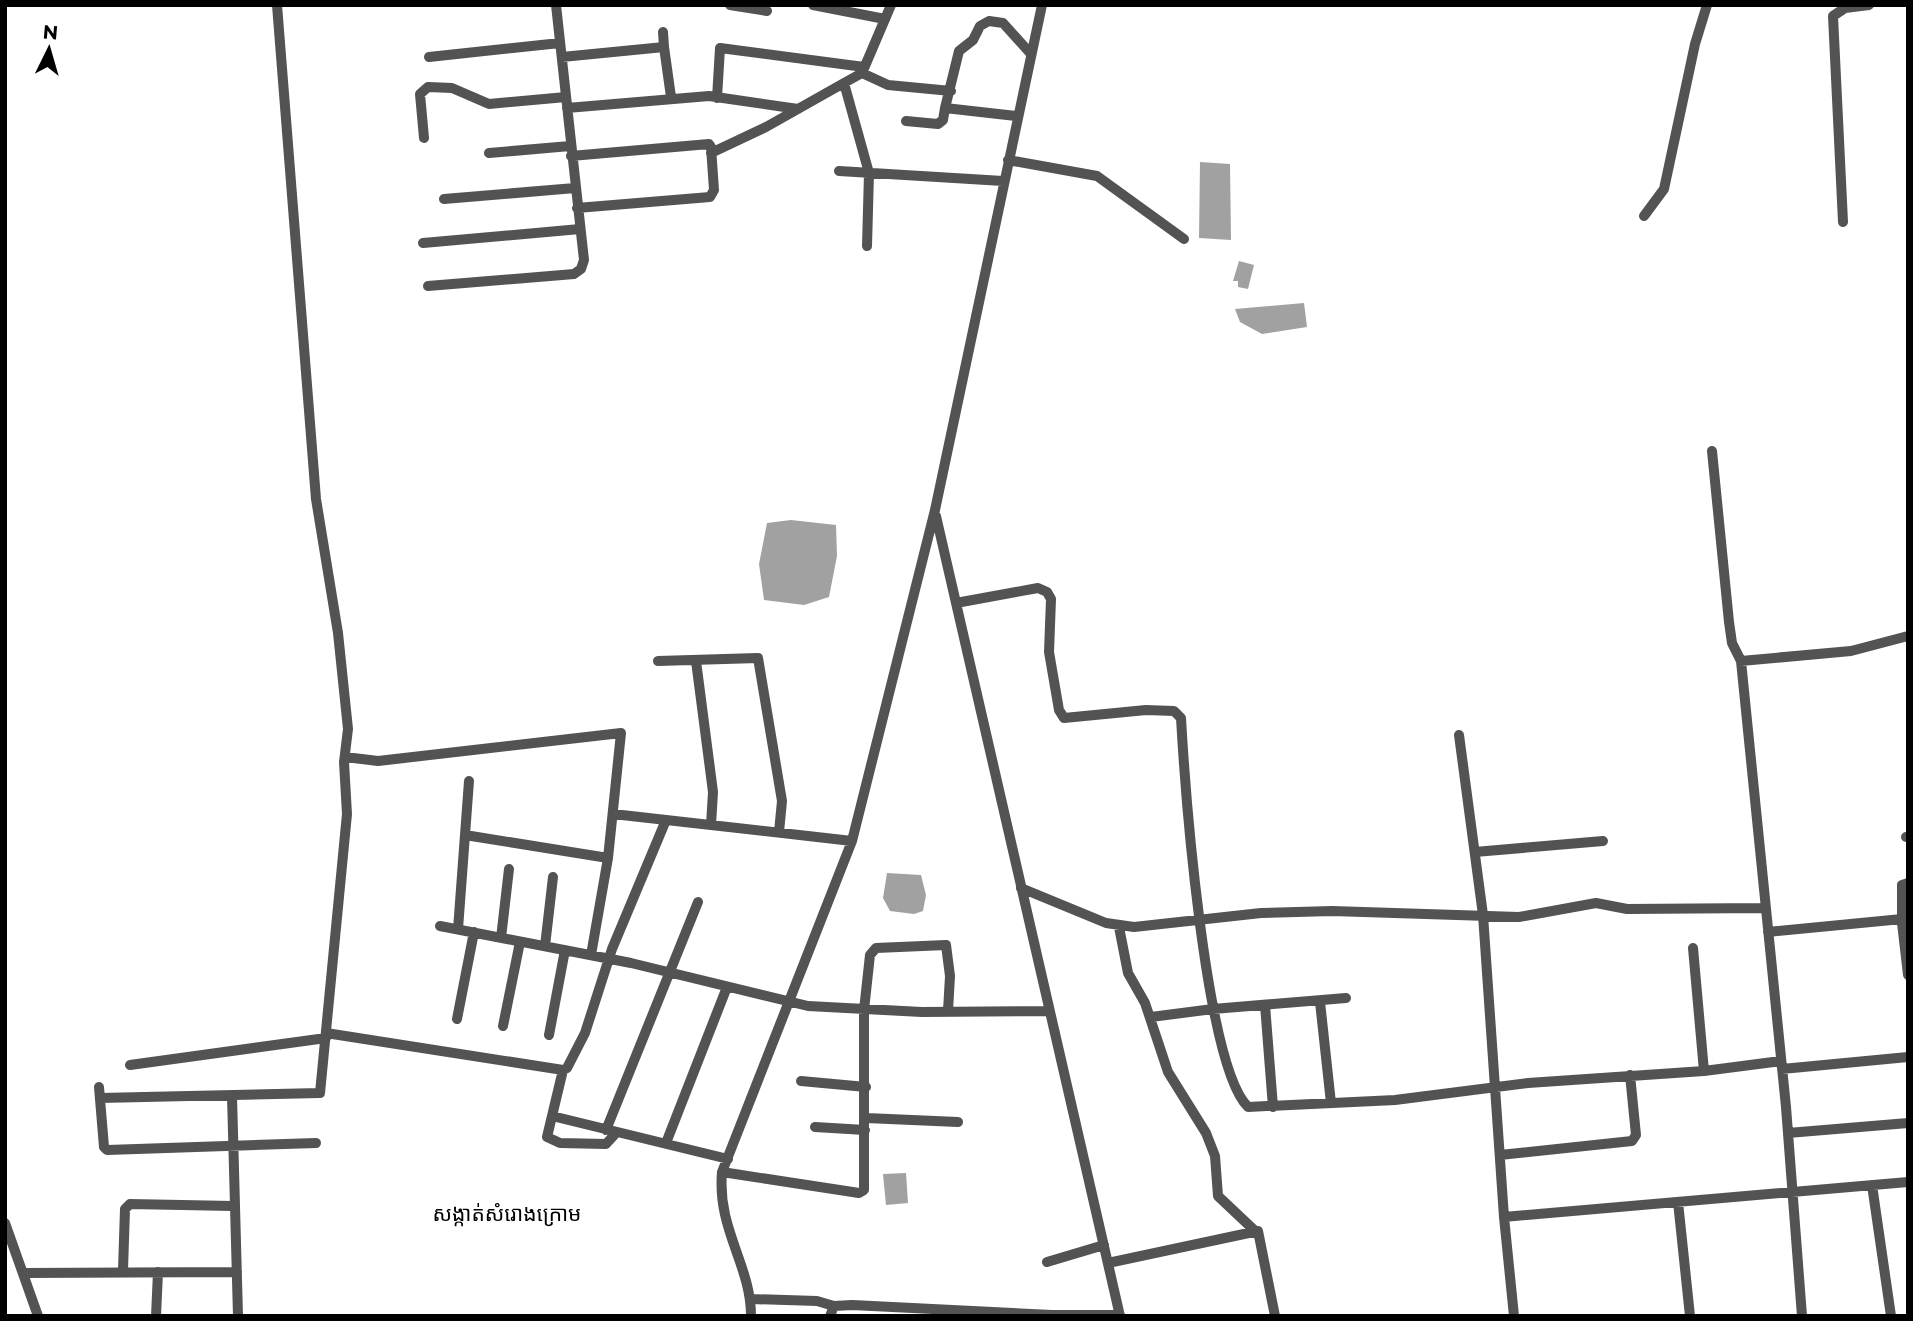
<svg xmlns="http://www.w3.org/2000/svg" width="1913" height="1321" viewBox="0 0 1913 1321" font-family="Montserrat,'Noto Sans Khmer',sans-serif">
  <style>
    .water { fill: #a1a1a1 }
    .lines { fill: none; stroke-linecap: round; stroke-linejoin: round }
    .street { stroke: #535353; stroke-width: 10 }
    .labels { text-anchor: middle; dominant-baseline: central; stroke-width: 6; stroke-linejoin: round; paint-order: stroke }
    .quarter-label { font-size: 21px; fill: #000; stroke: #fff }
  </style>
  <rect width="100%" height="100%" fill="#fff"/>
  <path class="water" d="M1200 162 1230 164 1231 240 1199 238Z
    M1239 261 1254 265 1248 289 1238 287V281H1233Z
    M1304 303 1307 327 1262 334 1240 322 1235 309Z
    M791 520 836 525 837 556 829 597 804 605 764 600 759 564 767 523Z
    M887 873 921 875 926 895 923 911 914 914 890 911 883 898Z
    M906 1173 908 1203 886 1205 883 1174Z"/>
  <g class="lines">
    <path class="street" d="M730 5 767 11
      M813 5 885 19
      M663 32 664 47
      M429 57 560 43
      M562 57 664 47 671 97
      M862 73 888 85 951 91
      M717 98 720 48 864 67
      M567 108 709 96 798 109
      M1016 116 945 108 959 51 973 40 980 26 989 21 1003 23 1031 54
      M906 121 938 124 943 120 945 108
      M424 138 420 94 428 87 452 88 489 104 566 97
      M489 153 570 146
      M711 153 766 127 844 83
      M571 156 709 144 711 147 714 190 710 197 577 208
      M1008 160 1097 176 1184 239
      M839 171 1003 181
      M444 199 575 188
      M1644 216 1664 189 1695 44 1707 5
      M1843 222 1833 16 1845 8 1869 5
      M423 243 580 229
      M867 246 869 173 844 83 862 73 891 5
      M428 286 574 274 581 269 584 260 556 5
      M1712 451 1729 622 1732 643 1741 661 1786 1107 1802 1316
      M936 516 1120 1316
      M956 603 1038 588 1047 592 1051 599 1049 652 1059 710 1064 718 1146 710 1174 711 1181 718C1185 788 1205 1065 1248 1107L1395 1100 1528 1083 1704 1071 1781 1061
      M658 661 758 658 782 801 779 832
      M696 661 713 792 711 825
      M1741 661 1851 651 1908 636
      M1459 735 1483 915 1504 1217 1514 1316
      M345 757 378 761 621 733 608 858 591 955
      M613 814 852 841
      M465 835 608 858
      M1906 837H1908
      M1475 852 1603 841
      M1021 888 1106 923 1134 927 1261 913 1332 911 1519 917 1596 903 1627 909 1764 908
      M1908 914 1902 915V923L1908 975
      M1902 915V885L1908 883
      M440 926 631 963 808 1006 922 1012 1048 1011
      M1119 927 1128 973 1145 1003 1168 1072 1206 1133 1215 1156 1218 1196 1254 1230
      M458 929 469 781
      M1768 932 1902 919
      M501 938 509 869
      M545 946 553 877
      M1693 948 1704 1071
      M1320 1002 1331 1103
      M1265 1005 1273 1107
      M1151 1017 1213 1009 1346 998
      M457 1019 474 932
      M503 1026 520 942
      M326 1033 563 1070 567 1068 585 1033 612 949 666 820
      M549 1035 565 950
      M130 1065 326 1038
      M1782 1069 1908 1057
      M563 1070 552 1116 728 1159
      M801 1081 866 1087
      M99 1087 104 1147 107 1150 316 1143
      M232 1096 238 1316
      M100 1098 320 1093 347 814 344 762 348 729 338 633 316 499 277 5
      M552 1116 547 1137 560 1143 606 1144 616 1133
      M866 1118 958 1122
      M815 1127 865 1130
      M606 1130 698 902
      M1788 1133 1908 1123
      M666 1143 727 987
      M1500 1155 1632 1141 1636 1135 1630 1075
      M722 1172 859 1193 864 1190V1010L870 955 876 948 946 945 950 976 948 1011
      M1872 1185 1891 1316
      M1678 1202 1690 1316
      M1504 1217 1908 1182
      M5 1223 38 1316
      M1047 1262 1104 1245
      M1108 1263 1258 1231 1275 1316
      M123 1270 125 1209 130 1204 233 1206
      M24 1273 237 1272
      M751 1299 817 1301 834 1306
      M156 1316 158 1272
      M751 1316C751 1265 717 1230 722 1172L852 841 935 510 1042 5
      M830 1316 834 1306 852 1305 1052 1315H1120"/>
  </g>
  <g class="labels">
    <g class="quarter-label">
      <text x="507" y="1213">សង្កាត់សំរោងក្រោម</text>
    </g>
  </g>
  <rect width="1913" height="1321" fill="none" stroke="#000000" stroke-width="14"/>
  <g transform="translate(49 49) rotate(5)" stroke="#ffffff" stroke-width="5" paint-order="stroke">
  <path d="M0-5L12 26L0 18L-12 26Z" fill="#000000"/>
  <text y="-10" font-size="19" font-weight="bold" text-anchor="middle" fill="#000000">N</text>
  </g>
</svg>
